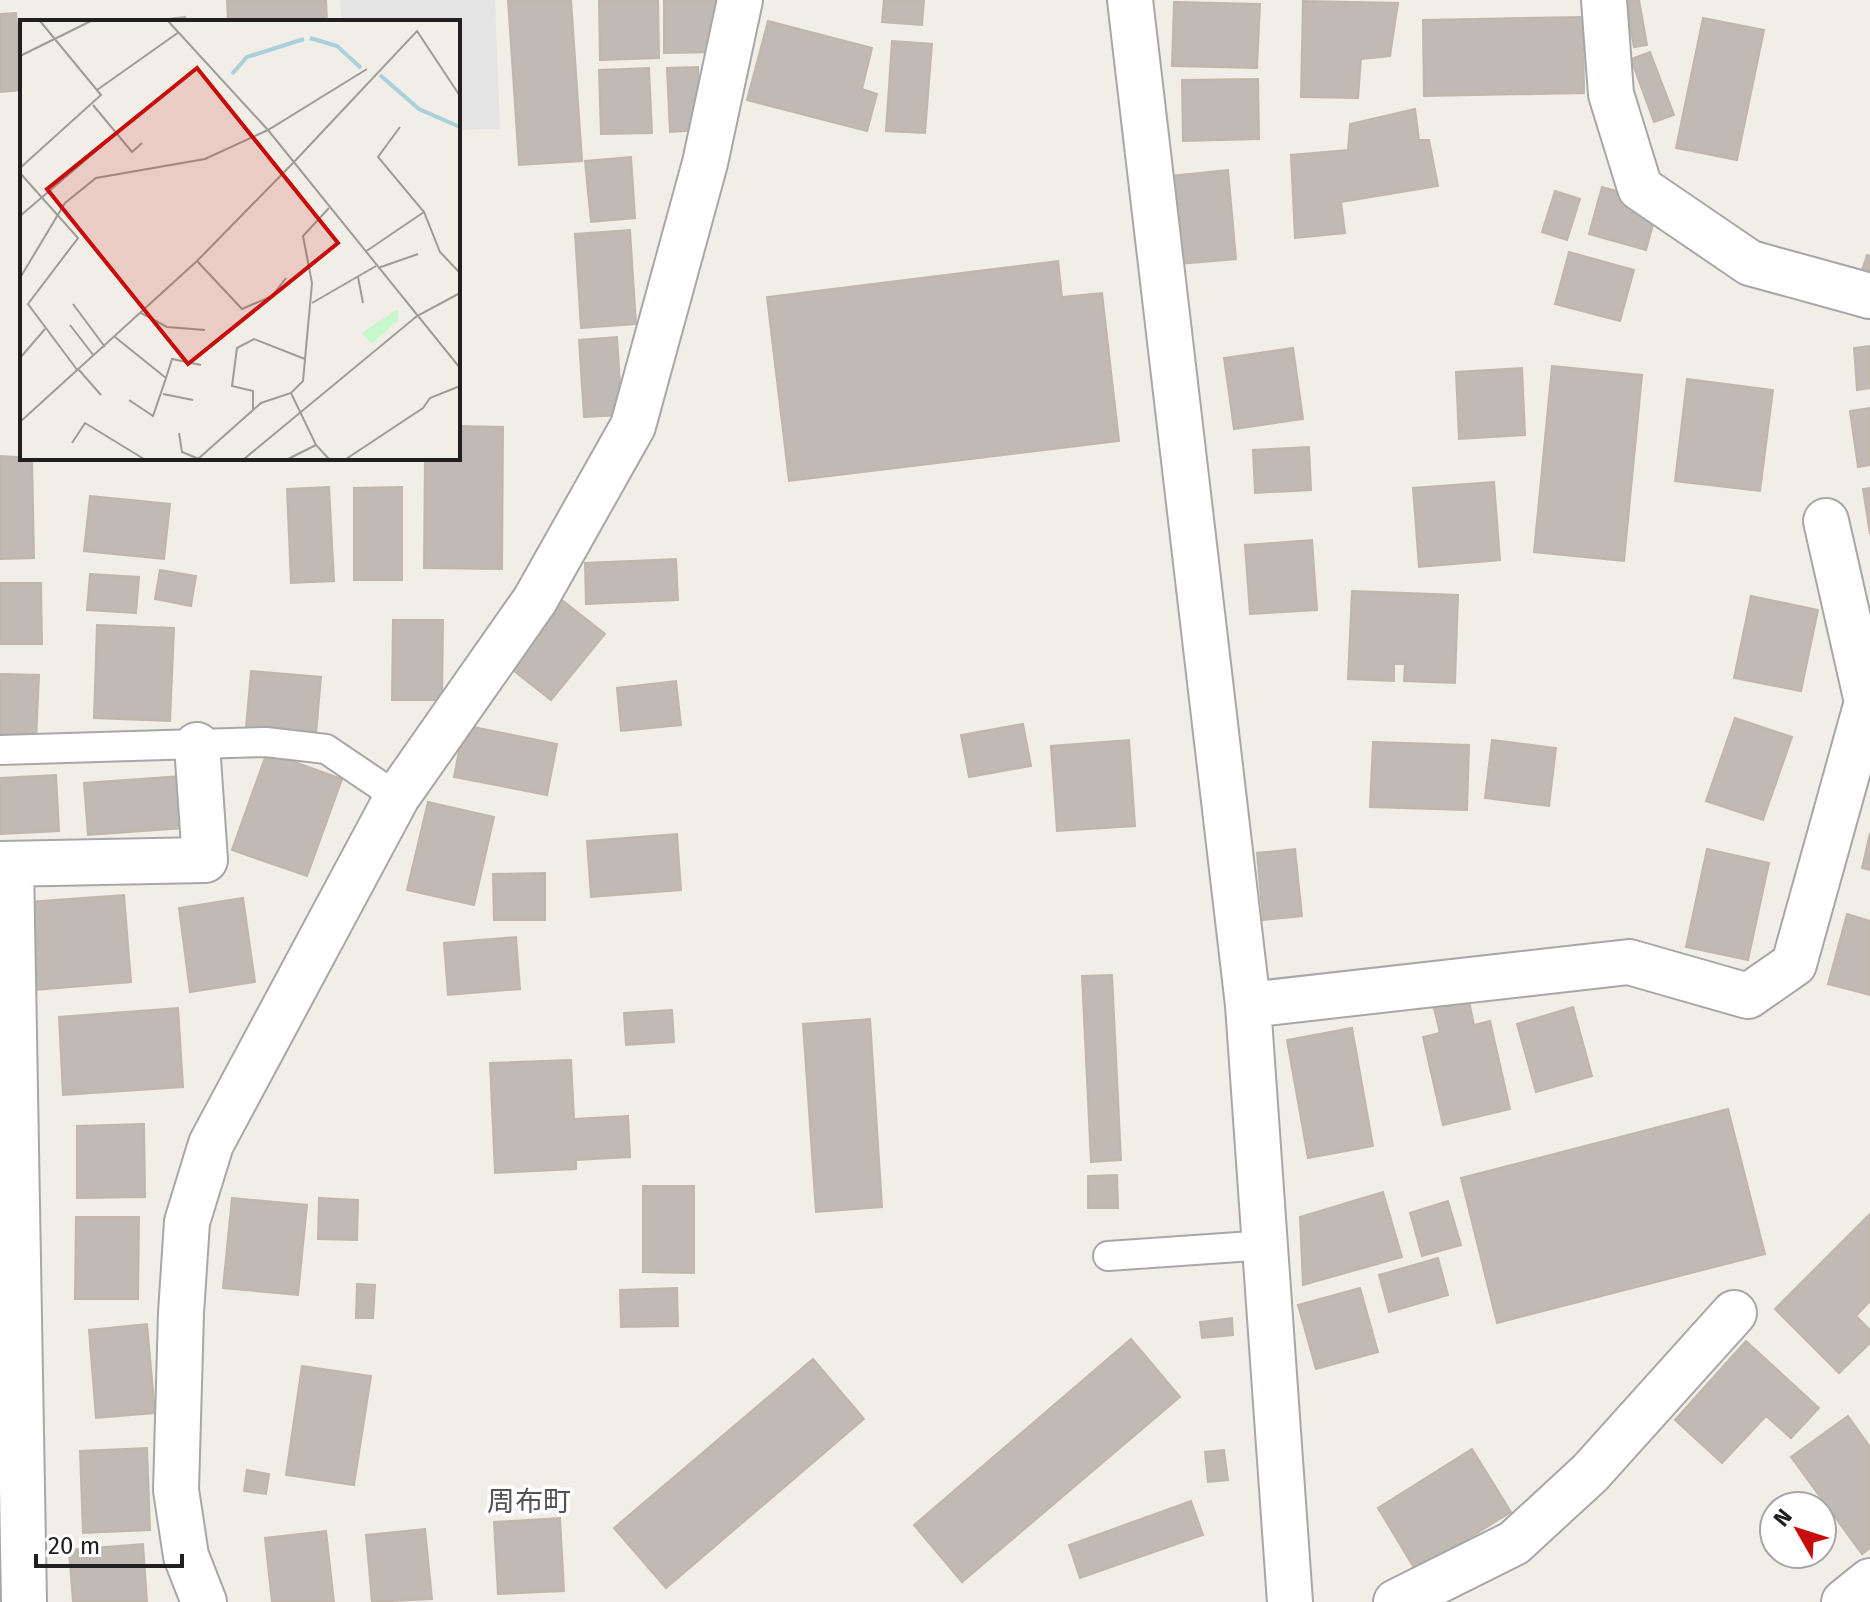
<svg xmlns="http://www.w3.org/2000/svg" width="1870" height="1602" viewBox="0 0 1870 1602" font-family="'Fira Sans','Noto Sans JP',sans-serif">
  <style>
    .parking { fill: #e4e4e4 }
    .building { fill: #c1bab4; stroke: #c2b5aa; stroke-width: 2 }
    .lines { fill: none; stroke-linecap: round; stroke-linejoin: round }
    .service-casing { stroke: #a7a7a7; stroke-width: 32 }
    .minor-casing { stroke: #a7a7a7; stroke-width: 48 }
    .service { stroke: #fff; stroke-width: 28 }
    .minor { stroke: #fff; stroke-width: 44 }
    .labels { text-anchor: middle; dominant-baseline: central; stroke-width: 7; stroke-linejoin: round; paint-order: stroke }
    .quarter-label { font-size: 28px; fill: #535353; stroke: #fff }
    .inset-river { fill: none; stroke: #aad0dc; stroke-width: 4 }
    .inset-road { fill: none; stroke: #9d9c97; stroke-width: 2 }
    .view { fill: #c80c09; fill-opacity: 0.15; stroke: #c80c09; stroke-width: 4 }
    .inset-edge { fill: none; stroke: #202020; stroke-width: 4 }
  </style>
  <rect width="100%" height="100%" fill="#f0eee7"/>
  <path class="parking" d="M340 0H495L500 129 458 130V22H341Z"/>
  <path class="building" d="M227 0H326L327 22H228Z
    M508 0H571L582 161 519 165Z
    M599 0H658L659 58 600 60Z
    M664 0H722V52L664 53Z
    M884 0H924L922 25 882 22Z
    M1625 0H1639L1647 45 1634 47Z
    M1303 1 1398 3 1390 56 1361 59 1358 98 1301 97Z
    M1174 2 1260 4 1257 68 1172 66Z
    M16 13 22 90 0 92V14Z
    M185 17V22H144Z
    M1583 17 1584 93 1424 96 1423 20Z
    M1703 18 1764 30 1737 160 1676 148Z
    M768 21 872 48 862 89 877 94 867 131 747 100Z
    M892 41 932 44 925 133 886 131Z
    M1650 52 1674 115 1654 122 1631 59Z
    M698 67 700 130 670 132 667 68Z
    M649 68 652 133 601 134 599 70Z
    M1258 79 1259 139 1183 141 1182 80Z
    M1415 109 1419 140H1429L1438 186 1341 202 1345 233 1295 238 1291 155 1348 150 1350 124Z
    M631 157 635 218 591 222 585 161Z
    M1228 170 1236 259 1179 264 1171 176Z
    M1602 187 1659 203 1646 250 1589 234Z
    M1555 191 1580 199 1567 240 1542 232Z
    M630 230 636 324 581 328 575 234Z
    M1569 252 1634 270 1620 321 1555 304Z
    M1867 255 1870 256V276L1861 273Z
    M1058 261 1062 297 1102 293 1119 441 789 481 767 297Z
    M617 337 622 415 584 417 579 340Z
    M1870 346V388L1857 390 1854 348Z
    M1293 348 1303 419 1234 429 1224 358Z
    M1552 366 1642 375 1624 561 1534 552Z
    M1522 368 1525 435 1459 439 1456 372Z
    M1687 379 1773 390 1760 491 1675 481Z
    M1870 408V465L1858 467 1850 411Z
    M458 426 503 427 502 569 424 568 425 458H458Z
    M1309 447 1311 490 1255 493 1253 450Z
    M0 456 32 458 34 558 0 559Z
    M1494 482 1500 560 1419 567 1413 488Z
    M329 487 334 581 291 583 287 489Z
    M402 487V580H354V488Z
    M1870 488V534L1863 489Z
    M90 496 170 504 164 559 84 551Z
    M1312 540 1317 610 1250 614 1245 545Z
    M676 559 678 600 586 604 585 563Z
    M160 570 196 576 191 606 155 599Z
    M90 574 139 577 136 613 87 610Z
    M0 583H41L42 644H0Z
    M1352 591 1458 595 1455 683 1404 681 1405 664H1394V681L1348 679Z
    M1751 596 1818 610 1801 691 1734 678Z
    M562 600 605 634 551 700 509 667Z
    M393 620H443L442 700H392Z
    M97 625 174 628 170 721 94 718Z
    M251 671 321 677 316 734 246 728Z
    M0 674 39 675 36 740 0 738Z
    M676 681 681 725 621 731 617 688Z
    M1735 718 1792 737 1763 820 1706 801Z
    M1023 724 1031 766 969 777 961 735Z
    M464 725 557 744 547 795 454 777Z
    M1129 740 1135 826 1057 831 1051 746Z
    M1492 740 1556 748 1549 806 1485 798Z
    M1373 742 1469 745 1467 810 1370 807Z
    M267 752 342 779 307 876 232 850Z
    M56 775 59 831 0 834V778Z
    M181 776 184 828 88 835 84 783Z
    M428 802 494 817 474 905 407 890Z
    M1870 833V870L1862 868Z
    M677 834 681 890 591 897 587 841Z
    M1295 849 1302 916 1263 920 1257 853Z
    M1707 849 1769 863 1748 960 1686 947Z
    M545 873V920H494L493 874Z
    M124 895 131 982 35 990 28 902Z
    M243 898 255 982 190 992 179 908Z
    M1847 914 1870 921V995L1828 984Z
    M516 937 520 989 448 995 444 943Z
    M1112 975 1121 1160 1091 1162 1082 976Z
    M1468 996 1474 1025 1490 1021 1510 1109 1443 1125 1423 1037 1440 1033 1433 1004Z
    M1573 1007 1592 1076 1536 1092 1517 1024Z
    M178 1008 183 1087 63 1095 59 1017Z
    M672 1010 674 1042 626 1045 624 1013Z
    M870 1019 882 1207 816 1212 803 1024Z
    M1352 1028 1373 1146 1308 1158 1287 1040Z
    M571 1060 574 1119 628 1116 630 1157 576 1160V1169L495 1173 490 1063Z
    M1728 1109 1765 1254 1497 1323 1461 1178Z
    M144 1124 145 1197 77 1198V1126Z
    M1117 1175 1118 1208H1088V1176Z
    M643 1186H694V1273L643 1272Z
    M1383 1192 1402 1257 1303 1285 1300 1217Z
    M232 1198 307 1205 298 1295 223 1288Z
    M319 1198 358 1200 357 1240 318 1239Z
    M1448 1201 1461 1245 1422 1256 1410 1213Z
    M1870 1214V1301L1856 1316 1870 1330V1343L1839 1373 1775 1309Z
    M76 1217H139L138 1299H75Z
    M1438 1258 1448 1295 1389 1312 1379 1275Z
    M357 1284 375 1285 373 1318H356Z
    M677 1288 678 1326 621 1327 620 1290Z
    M1360 1288 1378 1352 1316 1369 1298 1305Z
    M1232 1318 1233 1335 1202 1338 1200 1322Z
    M147 1324 155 1413 96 1418 89 1330Z
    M1131 1339 1180 1397 962 1582 914 1525Z
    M1746 1341 1819 1408 1791 1438 1766 1416 1722 1463 1675 1420Z
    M813 1359 864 1419 666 1588 614 1528Z
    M302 1366 371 1376 354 1485 286 1475Z
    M1848 1416 1870 1447V1548L1862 1554 1791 1457Z
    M147 1448 150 1530 83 1533 80 1451Z
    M1472 1449 1511 1512 1416 1571 1378 1508Z
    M1224 1450 1228 1480 1208 1482 1205 1452Z
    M247 1470 269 1474 266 1494 244 1491Z
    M1191 1501 1203 1535 1080 1578 1069 1545Z
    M560 1518 564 1591 498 1594 494 1522Z
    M425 1529 432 1599 372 1602 366 1535Z
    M326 1531 334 1602H272L265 1538Z
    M143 1544 147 1602H73L69 1550Z"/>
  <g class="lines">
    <g class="service-casing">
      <path id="service" d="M0 750 266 742 326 749 397 797
        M1108 1256 1267 1245"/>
    </g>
    <g class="minor-casing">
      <path id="minor" d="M1130 0 1248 1005 1290 1602
        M1604 0 1611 94 1640 188 1750 263 1870 296
        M0 864 205 860 197 745
        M11 864 24 1602
        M1248 1005 1629 962 1748 996 1794 964 1867 702 1826 521
        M204 1602 186 1556 176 1490 181 1313 187 1222 211 1144 397 797 535 600 633 426 705 163 740 0
        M1396 1602 1514 1543 1590 1473 1734 1313
        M1844 1602 1870 1581"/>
    </g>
    <use href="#service" class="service"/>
    <use href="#minor" class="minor"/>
  </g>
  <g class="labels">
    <g class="quarter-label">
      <text x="529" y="1501">周布町</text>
    </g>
  </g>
  <g transform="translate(20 20)">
    <rect width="440" height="440" fill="#f0eee7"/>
    <path d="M378 289V300L352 324 342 313Z" fill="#c7f8cc"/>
    <path class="inset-river" d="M290 18 317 26 341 48M212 54 227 37 284 19M360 55 399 89 440 107"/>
    <path class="inset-road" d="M148 1 248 110 440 348M0 36 71 1M77 70 159 12M73 85 112 132 122 123M380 107 358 137 404 192 420 232 440 253M273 143 397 11 440 76M0 148 81 75 20 1M0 153 58 218 8 284 58 351M0 196 96 114M345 232 404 192M177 241 222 289 252 276 266 258M358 248 398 234M338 257 343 283M0 258 45 183 76 158 185 139 248 110 347 49M292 283 356 246M53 284 85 327M121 293 147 307 185 310M50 305 74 336M95 317 146 358 133 396 109 380M0 338 25 309M59 350 81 375M146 358 152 339 181 345M271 373 296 425 309 439M143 374 173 380M233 389V371L212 366 217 328 234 319 285 339M0 402 177 241 273 143M159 413 162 432 179 439M52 423 65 403 124 439M178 439 241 383 271 373 283 361 292 263 283 216 309 188M224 439 397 296 440 273M268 439 296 425M326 439 403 388 410 378 440 366"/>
    <path class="view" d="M177 48 318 223 168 344 27 169Z"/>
    <rect width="440" height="440" class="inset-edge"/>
  </g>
  <g transform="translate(1798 1530) rotate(309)"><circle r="38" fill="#ffffff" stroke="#a6a6a6" stroke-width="2"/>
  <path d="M0-6L14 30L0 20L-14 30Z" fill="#c80c09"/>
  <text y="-12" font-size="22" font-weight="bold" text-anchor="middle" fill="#202020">N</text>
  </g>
  <path d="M36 1554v12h146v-12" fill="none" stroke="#202020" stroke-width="4"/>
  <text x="48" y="1554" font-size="24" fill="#202020" stroke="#ffffff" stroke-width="6" paint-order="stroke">20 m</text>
</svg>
